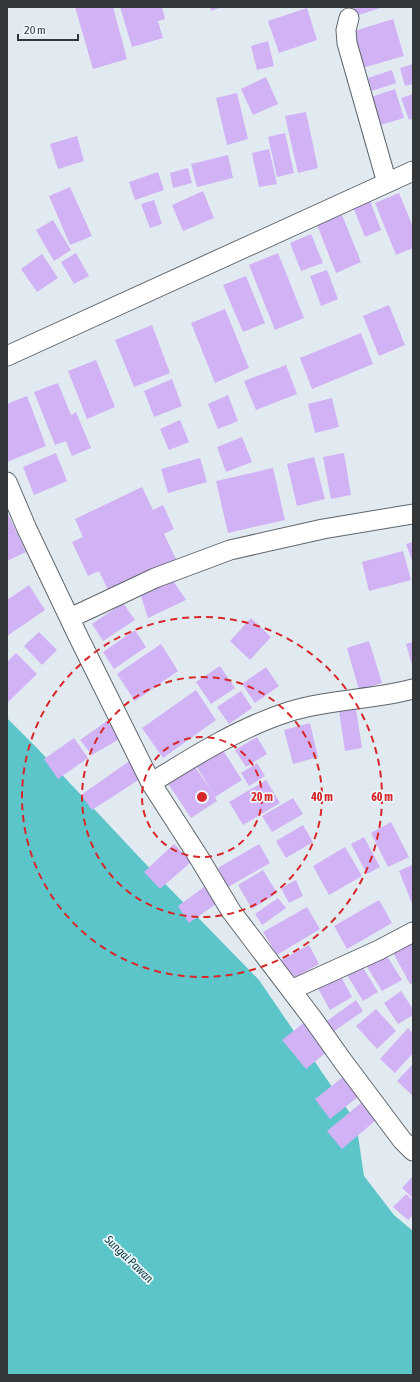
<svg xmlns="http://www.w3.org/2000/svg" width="420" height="1382" viewBox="0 0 420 1382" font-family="'Asap Condensed',sans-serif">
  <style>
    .water { fill: #5cc5ca }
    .building { fill: #d0b2f5 }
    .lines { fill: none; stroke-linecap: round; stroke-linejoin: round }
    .minor-casing { stroke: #5f666c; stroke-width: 21 }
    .minor { stroke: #fff; stroke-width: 19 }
    .ring { fill: none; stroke: #d62828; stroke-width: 2; stroke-dasharray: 7 5 }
    .labels { text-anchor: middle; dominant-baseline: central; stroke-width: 3.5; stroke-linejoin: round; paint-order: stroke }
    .water-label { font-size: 12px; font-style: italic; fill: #114244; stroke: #eff8ff }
    .centre { fill: #d62828; stroke: #eff8ff; stroke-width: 2 }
    .ring-label { font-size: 12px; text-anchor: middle; font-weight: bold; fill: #d62828; stroke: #eff8ff; stroke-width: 3.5; stroke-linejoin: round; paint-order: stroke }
  </style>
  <rect width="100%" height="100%" fill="#e2eaf1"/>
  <path class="water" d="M7 718 37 748 140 858 259 980 356 1122 364 1176 394 1215 413 1231V1375H7Z"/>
  <path class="building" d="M75 7H113L127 59 93 69Z
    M120 7H162L165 19 158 21 163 38 132 47Z
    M210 7H222L211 11Z
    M353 7H383L356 16Z
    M307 8 317 40 279 53 268 21Z
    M393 19 404 56 362 68 351 32Z
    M268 41 274 66 257 70 251 46Z
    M413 64V84L405 86 400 68Z
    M392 70 396 83 372 91 368 78Z
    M266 77 278 104 253 115 241 89Z
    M395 89 404 118 377 126 368 98Z
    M237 93 248 139 227 145 216 98Z
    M413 94V118L409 120 401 98Z
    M306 112 318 168 298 173 285 116Z
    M285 133 294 173 277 177 268 137Z
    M77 136 84 161 58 169 50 144Z
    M269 149 277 184 259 187 252 153Z
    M228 155 233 178 197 187 191 164Z
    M188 168 192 183 173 188 170 173Z
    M158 172 164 190 135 200 129 182Z
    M70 187 92 236 70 245 49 196Z
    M203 191 214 218 183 231 172 205Z
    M399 193 413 227V248L396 255 375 203Z
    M368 195 381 230 365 237 351 202Z
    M154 200 162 224 150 228 141 204Z
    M342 215 361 262 336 273 317 225Z
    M53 220 71 250 54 261 36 230Z
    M311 234 323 263 301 271 290 243Z
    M76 253 89 276 74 284 61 262Z
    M278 253 304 318 275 330 249 265Z
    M42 254 58 278 37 292 21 269Z
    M327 270 338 299 321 306 310 276Z
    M246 276 265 323 243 332 223 285Z
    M389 305 405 345 379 356 363 316Z
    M225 309 249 368 215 383 191 323Z
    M152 325 170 373 134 387 115 340Z
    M361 333 373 364 312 389 300 358Z
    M96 360 115 407 87 419 68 371Z
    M286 365 297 394 256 410 244 381Z
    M172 379 182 406 154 417 144 391Z
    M58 383 71 415 76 412 91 448 72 456 66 441 55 445 34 392Z
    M228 395 238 421 218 429 208 404Z
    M27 396 46 446 7 462V404Z
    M332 398 339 427 315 433 308 404Z
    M180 420 189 442 169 450 160 429Z
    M242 437 252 462 226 472 217 447Z
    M56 453 67 481 34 495 23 467Z
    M344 453 351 495 331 499 323 457Z
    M314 457 325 499 297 506 287 464Z
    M200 458 207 482 168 493 161 469Z
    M273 468 285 520 228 533 216 481Z
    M142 487 153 510 163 505 174 529 164 534 176 559 109 592 99 571 88 576 72 542 83 537 75 519Z
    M7 512 26 552 7 561Z
    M413 542V563L406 544Z
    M403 551 411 580 369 591 362 562Z
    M173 581 186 600 148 618 141 596Z
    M29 585 45 610 7 636V600Z
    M123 603 135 620 103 641 92 624Z
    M251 618 271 637 250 660 230 641Z
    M135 630 146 647 114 669 103 652Z
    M39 632 57 650 42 665 24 646Z
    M369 641 382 683 359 690 347 648Z
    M413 642V668L406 644Z
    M161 644 178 671 135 701 117 674Z
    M16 653 37 674 8 702 7 662Z
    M220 666 235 688 211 704 196 682Z
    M266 667 279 686 255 703 242 684Z
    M196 690 216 720 163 758 142 728Z
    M241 691 252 708 229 724 217 707Z
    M356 709 362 748 345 751 339 711Z
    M107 721 121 738 92 755 80 740Z
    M310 723 318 757 293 764 284 730Z
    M257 737 267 754 246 767 235 750Z
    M74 738 88 758 58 779 44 759Z
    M219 744 242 780 215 797 217 801 191 818 167 782 193 764 213 793 193 761Z
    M131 760 143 777 92 810 81 795Z
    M257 763 265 776 249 786 241 773Z
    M266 780 280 803 243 825 229 802Z
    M293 798 303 814 272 832 262 816Z
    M391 822 409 857 388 867 371 833Z
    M303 825 313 842 286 858 276 841Z
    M364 837 380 867 367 874 351 844Z
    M174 844 191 862 160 889 144 872Z
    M259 844 270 863 228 887 218 868Z
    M345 847 362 876 329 895 313 866Z
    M412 865 413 867V906L399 871Z
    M263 870 277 893 252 909 238 885Z
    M296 880 303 896 289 903 281 888Z
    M207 885 219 902 189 923 178 906Z
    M278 898 286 908 262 925 255 914Z
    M379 900 392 923 347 949 334 926Z
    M307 907 320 929 277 955 263 932Z
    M413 940V983L410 984 392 951Z
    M309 945 319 964 292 979 281 960Z
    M385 953 402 980 382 991 366 965Z
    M362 966 378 992 363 1001 347 975Z
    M339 973 352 997 330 1010 316 985Z
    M401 991 413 1009V1015L398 1024 384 1003Z
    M356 1000 363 1011 330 1034 323 1024Z
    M376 1009 396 1031 377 1049 356 1026Z
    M306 1021 329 1050 306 1069 282 1040Z
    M408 1028 413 1033V1053L395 1073 380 1059Z
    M413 1064V1096L397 1081Z
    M348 1073 363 1093 330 1119 315 1099Z
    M367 1098 382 1115 342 1149 327 1131Z
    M413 1176V1198L402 1188Z
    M406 1194 413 1200V1215L408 1220 393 1207Z"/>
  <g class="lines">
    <g class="minor-casing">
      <path id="minor" d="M349 18 346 30 347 43 387 183
        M7 356 413 171
        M7 482 27 529 77 634 151 783 198 856 231 911 313 1019 342 1060 402 1140 413 1151
        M70 618 155 578 230 550 323 529 413 514
        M151 783C194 756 239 728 288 712 329 699 372 700 413 689
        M291 990 379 950 413 932"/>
    </g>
    <use href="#minor" class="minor"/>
  </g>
  <g class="ring">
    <circle cx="202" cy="797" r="60"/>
    <circle cx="202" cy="797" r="120"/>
    <circle cx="202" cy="797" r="180"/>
  </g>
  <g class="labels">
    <g class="water-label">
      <text transform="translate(129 1259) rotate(44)">Sungai Pawan</text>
    </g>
  </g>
  <circle cx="202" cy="797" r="6" class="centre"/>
  <g class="ring-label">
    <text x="262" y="801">20 m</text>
    <text x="322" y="801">40 m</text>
    <text x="382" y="801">60 m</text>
  </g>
  <rect width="420" height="1382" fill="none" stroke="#343739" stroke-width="16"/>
  <path d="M18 34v6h60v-6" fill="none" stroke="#343739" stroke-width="2"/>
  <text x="24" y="34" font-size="12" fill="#343739" stroke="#eff8ff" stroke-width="3" paint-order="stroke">20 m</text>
</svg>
